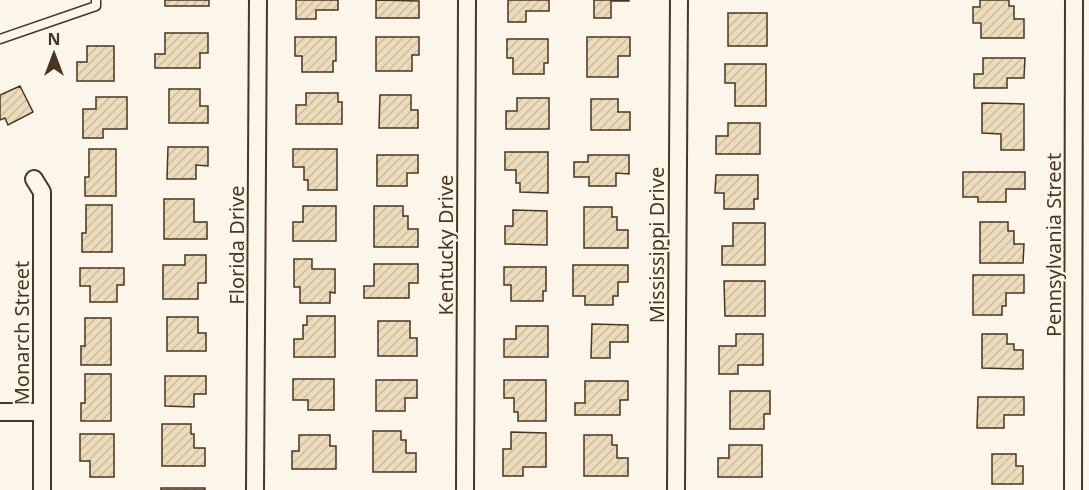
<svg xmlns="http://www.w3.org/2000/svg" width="1089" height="490" viewBox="0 0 1089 490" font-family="'Noto Sans',sans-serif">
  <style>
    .building { fill: url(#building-hatch); stroke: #4a3520; stroke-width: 1.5 }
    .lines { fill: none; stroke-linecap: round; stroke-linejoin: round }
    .lane-casing { stroke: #4a3520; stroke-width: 11 }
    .street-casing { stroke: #4a3520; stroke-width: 20 }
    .lane { stroke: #fbf6e9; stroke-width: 8 }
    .street { stroke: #fbf6e9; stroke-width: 16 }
    .labels { text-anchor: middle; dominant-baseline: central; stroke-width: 4.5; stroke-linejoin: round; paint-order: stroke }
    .street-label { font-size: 20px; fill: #4a3520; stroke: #fbf6e9 }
  </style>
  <defs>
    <pattern id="building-hatch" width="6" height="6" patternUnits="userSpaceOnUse" patternTransform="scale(1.5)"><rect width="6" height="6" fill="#ecdcbc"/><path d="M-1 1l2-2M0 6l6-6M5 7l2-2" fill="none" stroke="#ccbda1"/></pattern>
  </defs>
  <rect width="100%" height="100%" fill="#fbf6e9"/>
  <path class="building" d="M165 0H209V6H165Z
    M296 0H338V10H316V19H296Z
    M376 0 419 1V18H376Z
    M508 0H549V11H526V22H508Z
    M594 0H629V1H611V18H594Z
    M980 0H1009V6H1014V19H1024V38H981V23H973V7H980Z
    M728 13H767V46H728Z
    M165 33H208V53H200V68H155V54H165Z
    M295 37H336V61H333V72H302V56H295Z
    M376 37H419V55H412V71H376Z
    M587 37H630V56H618V77H587Z
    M507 39H548V63H544V74H513V58H507Z
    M87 46H114V81H77V62H87Z
    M983 58H1025L1024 78H1007V88H974V74H983Z
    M725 64H766V106H735V83H725Z
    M20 86 33 112 8 125 5 118 0 120V95Z
    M169 89H200V106H208V123H169Z
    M306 93H338V102H342V124H296V105H306Z
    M380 95H411V110H418V128H379Z
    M96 97H127V129H103V138H83V109H96Z
    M517 98H549V129H506V111H517Z
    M591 99H618V112H630V130H591Z
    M982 103 1024 104V150H1001V134L982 133Z
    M728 123H760V154H716V136H728Z
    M168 147H208V166L196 165V179H167Z
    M89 149H116V196H85V177H89Z
    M293 149H337V190H308V180H304V167H293Z
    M505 152H548V193L520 192V183H516V170H505Z
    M377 155H418V173H407V186H377Z
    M588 155H629V174L616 173V186H589V177H574V162H588Z
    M963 172H1025V189H1006V202H978V197H963Z
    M716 175H758V199H754V209H724V193H715Z
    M164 199H194V222H207V239H164Z
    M86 205H112V252H82V233H86Z
    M303 206H336V241H293V222H303Z
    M374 206H403V216H408V229H418V247H374Z
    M584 207H612V217H617V230H628V248H584Z
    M513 210 547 211V245L505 244V226H513Z
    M980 222H1008V231H1014V244H1024L1023 263H980Z
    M733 223H765V265H722V246H733Z
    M185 255H206V283H198V299H163V265H185Z
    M294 259H312V269H335V293L330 292V303H300V287H294Z
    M374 264H418V283H409V298H364V286H374Z
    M573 265H628V282H618V296H613V305H585V296H573Z
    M504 267H546V291H543V301H511V285H504Z
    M80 268H124V285H117V302H90V286H80Z
    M973 275H1024V293H1006V306H1002V315H973Z
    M724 281H765V316H725Z
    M307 316H335V357H294V339H303V325H307Z
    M167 317H198V333H206V351H167Z
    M85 318H111V365H81V346H85Z
    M378 321H410V338H417V356H378Z
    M592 324 628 325V342H610V358H591Z
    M516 326H548V357H504V339H516Z
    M736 334H763V365H738V374H719V346H736Z
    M982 334H1007V344H1014V350H1023V369L982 368Z
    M85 374H111V421H81V403H85Z
    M165 376H206V394H194V407L165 406Z
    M293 379H334V410H308V400H293Z
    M376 380H417V398H405V411H376Z
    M504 380H546V421H518V412H514V398H504Z
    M585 381H628V400H620V415H575V403H585Z
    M730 391H770V414H764V429H730Z
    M978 397H1024V415H1004V428H977Z
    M162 424H191V434H194V448H205V466H162Z
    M373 431H401V440H406V453H416V472H373Z
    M511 432 546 433V467H523V476H503V449H511Z
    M80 434H114V477H90V461H80Z
    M299 435H330V446H336V469H292V451H299Z
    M584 435H612V445H617V458H628V476H584Z
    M729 445H762V477H718V458H729Z
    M992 454H1016V466H1023V484H992Z
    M161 488H205V490H161Z"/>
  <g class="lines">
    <g class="lane-casing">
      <path id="lane" d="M0 39 96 6V0"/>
    </g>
    <g class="street-casing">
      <path id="street" d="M34 179 42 192V490
        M0 412H42
        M255 490 258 0
        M465 490 467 0
        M676 490 679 0
        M1073 490 1074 0"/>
    </g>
    <use href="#lane" class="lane"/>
    <use href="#street" class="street"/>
  </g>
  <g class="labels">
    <g class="street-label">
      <text transform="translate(236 245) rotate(-90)">Florida Drive</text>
      <text transform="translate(445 245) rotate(-90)">Kentucky Drive</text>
      <text transform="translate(656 245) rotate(-90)">Mississippi Drive</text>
      <text transform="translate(1053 245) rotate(-90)">Pennsylvania Street</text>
      <text transform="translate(21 333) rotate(-90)">Monarch Street</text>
    </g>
  </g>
  <g transform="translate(54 54)" stroke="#fbf6e9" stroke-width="4.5" paint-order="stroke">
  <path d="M0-4.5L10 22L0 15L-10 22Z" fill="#4a3520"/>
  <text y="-9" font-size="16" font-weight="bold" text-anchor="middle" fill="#4a3520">N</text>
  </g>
</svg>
